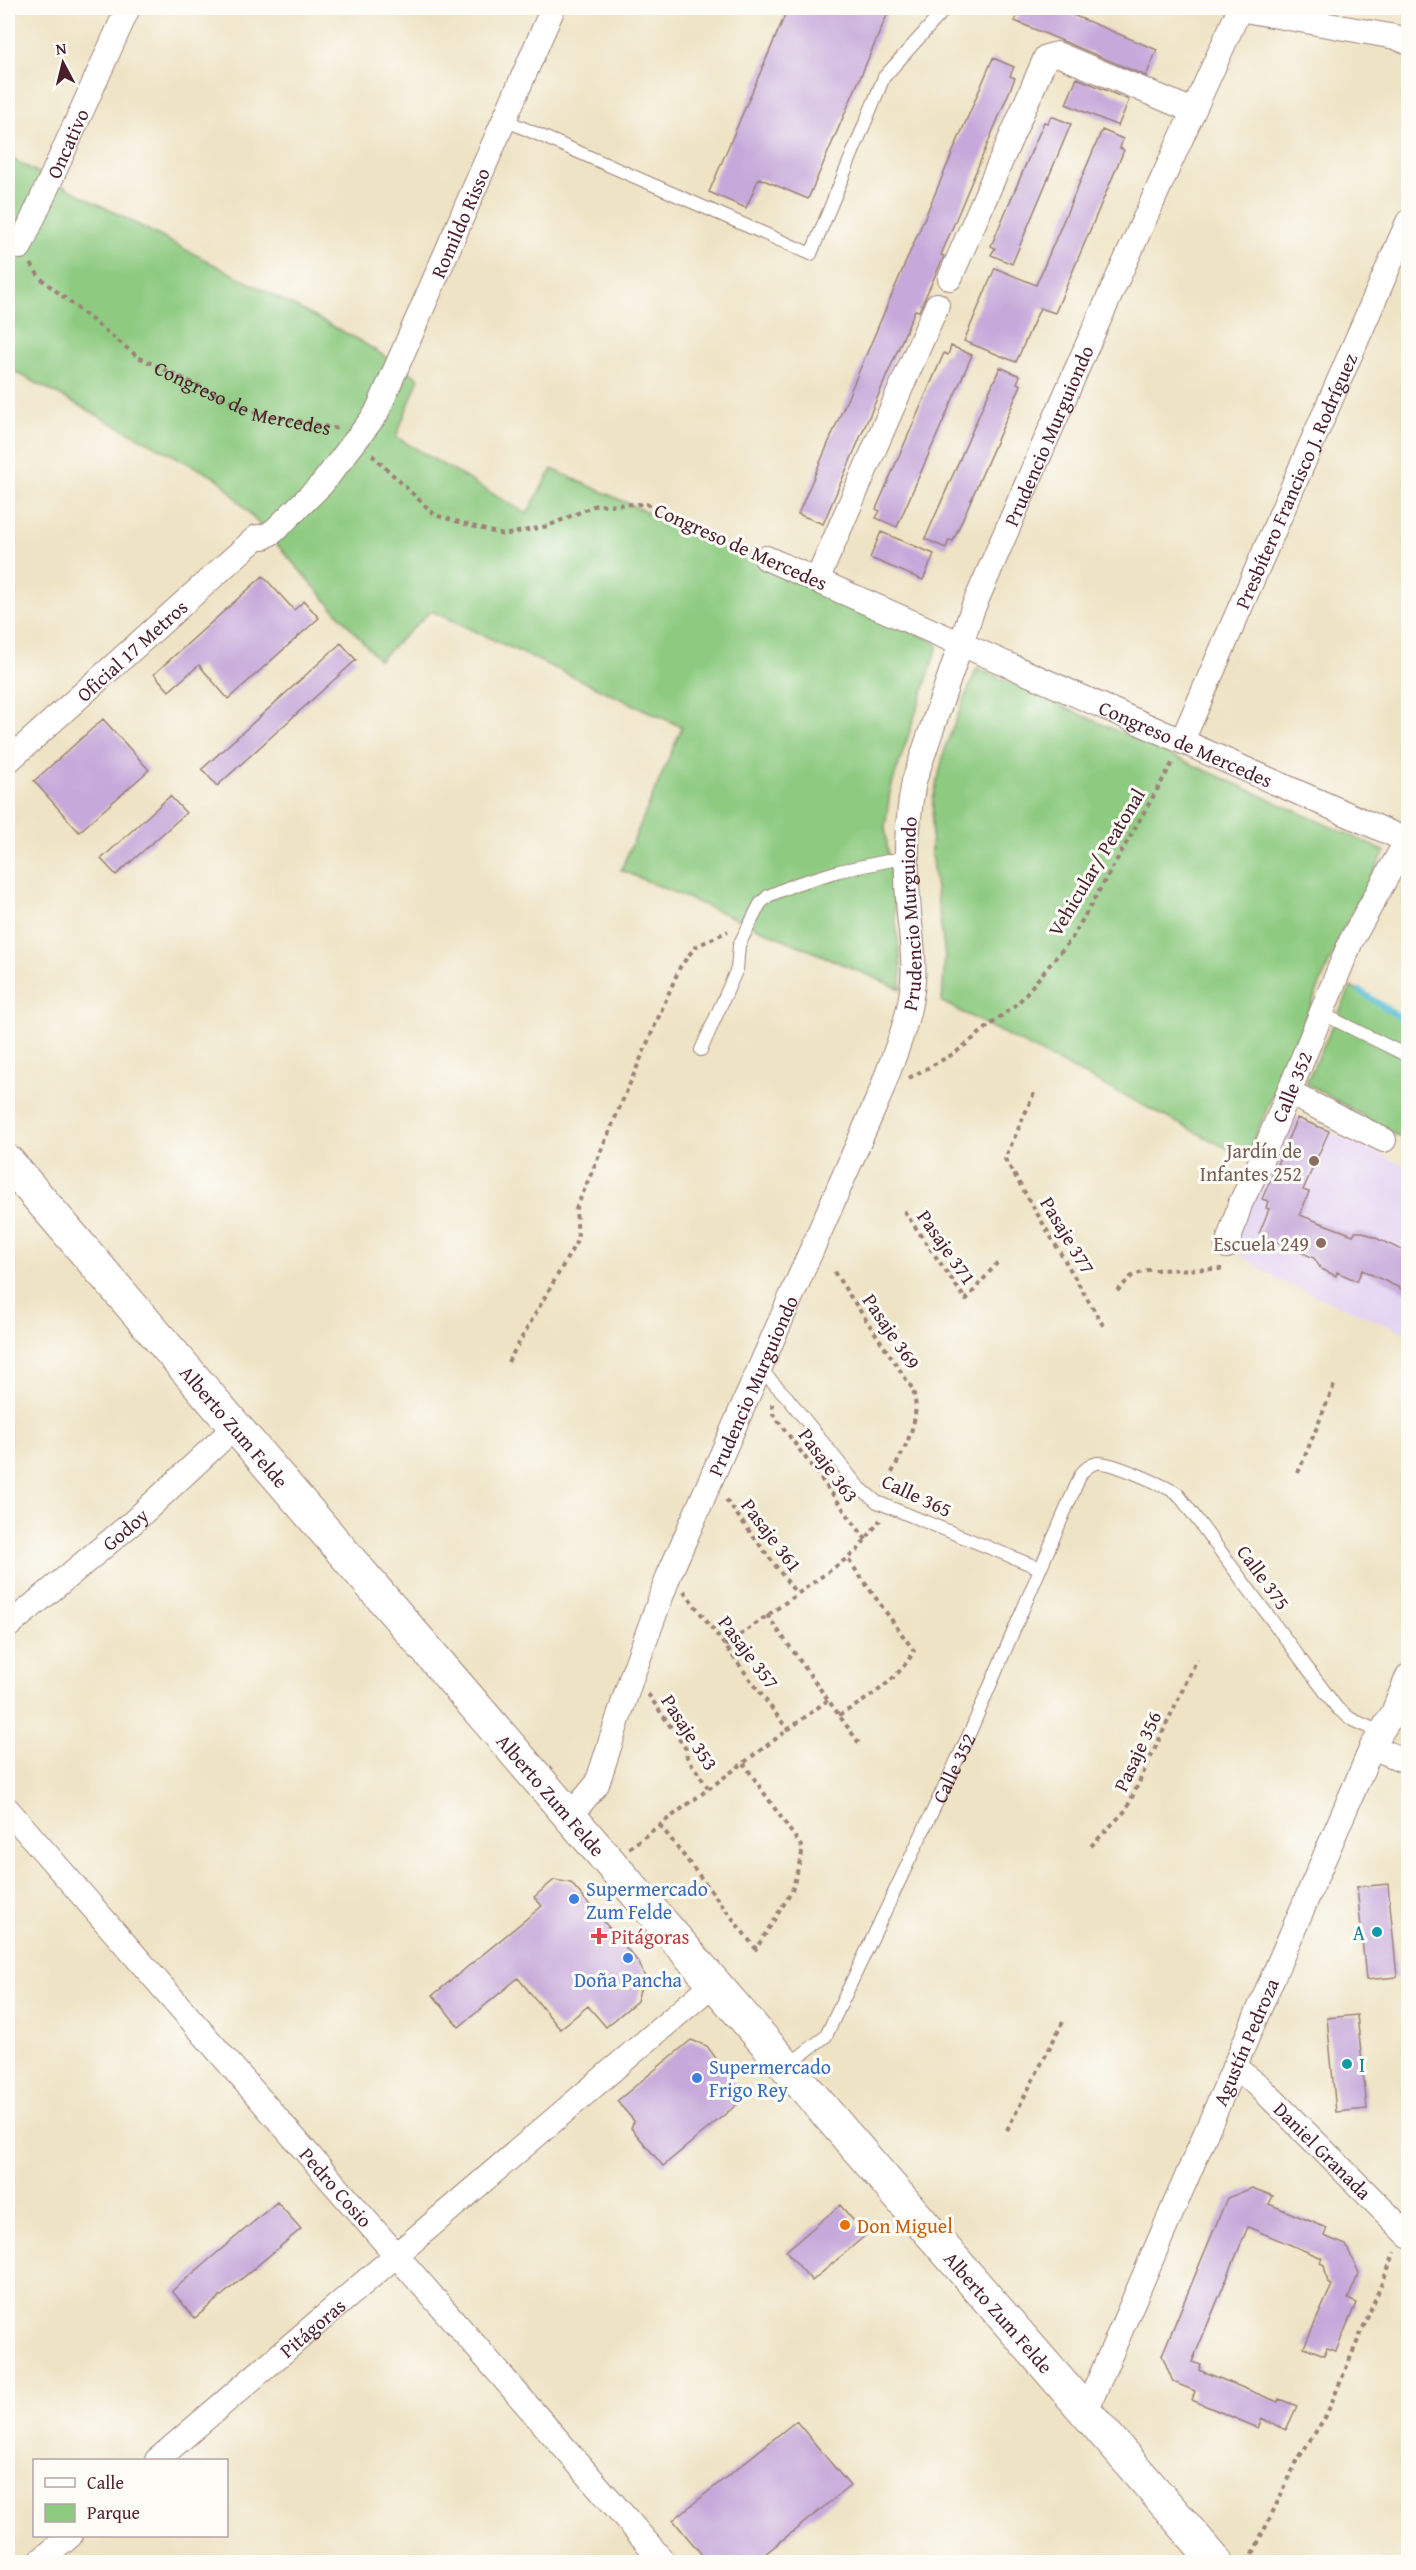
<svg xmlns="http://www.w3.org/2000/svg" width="1416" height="2570" viewBox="0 0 1416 2570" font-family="'Gentium Book Plus',serif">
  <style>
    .built { fill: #e3d3f2 }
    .green { fill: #8ecb81; stroke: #6c7556; stroke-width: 1.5 }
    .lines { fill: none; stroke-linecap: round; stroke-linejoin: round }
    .stream { stroke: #59bed7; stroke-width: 6 }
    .building { fill: #c6a9da }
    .lane-casing { stroke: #9c8178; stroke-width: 14 }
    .street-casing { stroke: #9c8178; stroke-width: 26 }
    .secondary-casing { stroke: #9c8178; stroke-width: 35 }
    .path { stroke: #9c8178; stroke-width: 4; stroke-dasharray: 4.5 4.5; stroke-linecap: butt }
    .lane { stroke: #fff; stroke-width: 12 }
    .street { stroke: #fff; stroke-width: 24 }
    .secondary { stroke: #fff; stroke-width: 33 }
    .education-dot { fill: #8d6e63; stroke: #fdfcf7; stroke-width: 2 }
    .shop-dot { fill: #3f7fe0; stroke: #fdfcf7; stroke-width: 2 }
    .culture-dot { fill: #0f9aa8; stroke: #fdfcf7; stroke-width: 2 }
    .health-dot { fill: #e0444e; stroke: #fdfcf7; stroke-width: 2 }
    .food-dot { fill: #e8710a; stroke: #fdfcf7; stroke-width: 2 }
    .labels { text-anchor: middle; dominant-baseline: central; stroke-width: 6; stroke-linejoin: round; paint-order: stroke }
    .street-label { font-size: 20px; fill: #4a1f2b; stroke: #fdfcf7 }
    .education-label { font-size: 20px; fill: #785e54; stroke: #fdfcf7; text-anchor: end }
    .shop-label { font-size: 20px; fill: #366cbe; stroke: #fdfcf7; text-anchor: start }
    .culture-label { font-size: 20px; fill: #0d838f; stroke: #fdfcf7; text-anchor: end }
    .health-label { font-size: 20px; fill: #be3a42; stroke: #fdfcf7; text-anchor: start }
    .food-label { font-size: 20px; fill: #c56008; stroke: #fdfcf7; text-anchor: start }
  </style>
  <rect width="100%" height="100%" fill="#fdfcf7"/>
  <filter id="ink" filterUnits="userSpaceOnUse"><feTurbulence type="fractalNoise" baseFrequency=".0167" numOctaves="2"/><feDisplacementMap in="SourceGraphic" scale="12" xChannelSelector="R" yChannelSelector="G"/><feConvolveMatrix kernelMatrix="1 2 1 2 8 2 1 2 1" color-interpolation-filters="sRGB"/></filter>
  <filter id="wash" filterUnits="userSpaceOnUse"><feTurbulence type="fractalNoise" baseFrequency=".008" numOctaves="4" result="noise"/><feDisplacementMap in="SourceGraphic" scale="24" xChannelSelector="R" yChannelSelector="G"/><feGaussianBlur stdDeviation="1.35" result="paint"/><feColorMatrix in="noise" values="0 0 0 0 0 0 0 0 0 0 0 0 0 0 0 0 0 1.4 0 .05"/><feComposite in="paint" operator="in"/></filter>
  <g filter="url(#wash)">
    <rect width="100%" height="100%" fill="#eee3c4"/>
    <path class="built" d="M1290 1114 1408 1167V1334L1280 1281 1231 1249Z"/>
    <path class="green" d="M8 157 357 339 419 378 396 437 527 514 552 469 935 642 938 646 890 791 885 828 901 967V989L621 870 682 727 431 611 379 660 220 480 8 368Z
      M977 668 1385 851 1344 928 1246 1158 942 1002 945 956 931 853 933 799 946 745Z
      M1351 987 1408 1023V1142L1306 1083Z"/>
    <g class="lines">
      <path class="stream" d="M1360 991 1408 1023"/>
    </g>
    <g id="blocks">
      <path class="building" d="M788 8H890L808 199 759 178 746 208 709 192Z
        M1021 8H1056L1157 50 1146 76 1015 21Z
        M993 58 1014 67 1010 76 1015 78 941 255 944 256 919 311 915 310 823 524 798 514Z
        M1077 78 1129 100 1118 126 1066 104Z
        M1051 116 1071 124 1012 264 991 255 995 248 991 246 1044 122 1048 123Z
        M1102 130 1123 139 1120 148 1124 150 1055 313 1040 308 1016 362 964 341 995 268 1036 285Z
        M951 346 972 355 897 527 876 518 880 511 876 509 944 353 948 355Z
        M1000 367 1020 376 1017 383 1021 385 953 541 949 540 946 548 925 539Z
        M881 532 934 554 923 580 870 558Z
        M263 576 294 610 304 601 319 618 228 699 199 665 169 691 154 674Z
        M341 643 356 660 217 786 202 769Z
        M103 719 149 770 79 832 34 781Z
        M170 796 186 813 116 875 101 859Z
        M1297 1118 1329 1131 1303 1190 1309 1192 1300 1215 1353 1235 1355 1232H1363L1408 1253V1292L1362 1270 1357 1281 1337 1272 1336 1276 1321 1269 1314 1258 1259 1234 1269 1209 1266 1208 1268 1201 1262 1199Z
        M554 1880 571 1883 639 1963 644 1975 637 2001 606 2027 588 2006 560 2029 518 1978 459 2027 433 1995 542 1906 534 1897Z
        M1388 1884 1397 1977 1366 1980 1357 1887Z
        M1357 2015 1367 2109 1336 2112 1327 2018Z
        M691 2040 707 2046 741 2093V2101L663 2166 631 2128 634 2121 617 2101Z
        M1252 2188 1273 2196 1269 2204 1327 2228 1324 2236 1346 2245 1359 2273 1348 2299 1356 2303 1336 2351 1327 2348 1324 2355 1304 2347 1332 2285 1328 2283 1324 2265 1320 2263 1322 2258 1248 2227 1192 2362 1201 2365 1199 2370 1278 2402 1279 2399 1297 2406 1286 2430 1262 2419 1258 2428 1192 2400 1195 2391 1173 2382 1162 2355 1227 2198Z
        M277 2202 301 2229 195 2318 172 2291Z
        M840 2205 866 2235 812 2281 786 2251Z
        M796 2421 850 2486 755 2562H708L673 2520Z"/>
    </g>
  </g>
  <g filter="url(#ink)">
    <use href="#blocks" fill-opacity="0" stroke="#9c8178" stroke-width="1.5"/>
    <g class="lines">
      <g class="lane-casing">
        <g id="lane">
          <path d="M505 120 811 254 884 77 946 8"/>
          <path d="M1321 1013 1408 1056"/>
          <path d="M701 1050 737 969 739 945 760 904 768 896 796 884 839 871 907 857"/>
          <path d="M759 1368 787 1397 858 1486 877 1502 1039 1568"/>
          <path id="s2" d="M787 2066 826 2036 971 1730 1081 1474C1085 1468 1089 1465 1097 1463 1111 1461 1165 1486 1178 1494L1337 1708 1351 1719 1380 1732"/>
        </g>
      </g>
      <g class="street-casing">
        <g id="street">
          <path d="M1239 9 1395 37 1408 42"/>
          <path id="s3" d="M20 247 128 8"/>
          <path d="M950 278 1046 57 1057 54 1191 110"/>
          <path id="s4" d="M766 558 1406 840"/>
          <path d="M818 578 937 305"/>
          <path id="s5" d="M1182 741 1408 222"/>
          <path id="s6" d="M8 761 257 537H264L274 531 322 484 376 414 553 8"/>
          <path d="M1289 1093 1384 1140"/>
          <path id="s7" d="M1227 1246 1240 1204 1256 1172 1351 941 1408 838"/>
          <path id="s8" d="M8 1626 132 1523 236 1426"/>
          <path d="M1372 1747 1408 1762"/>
          <path id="s9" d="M8 1810 664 2562"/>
          <path id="s10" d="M570 1816 597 1784 632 1676 669 1575 880 1094C893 1057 910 1021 913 981 915 958 911 936 909 913 905 869 906 824 914 781L973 608 1082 357 1240 8"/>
          <path id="s11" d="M1234 2067 1259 2086 1408 2235"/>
          <path id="s12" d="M1086 2411 1372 1747 1393 1713 1408 1676"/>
          <path id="s13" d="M157 2460 714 1983"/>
          <path d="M39 2562 70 2536"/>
        </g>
      </g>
      <g class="secondary-casing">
        <g id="secondary">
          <path id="s14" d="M8 1162 610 1863 1216 2562"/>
        </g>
      </g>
      <g class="path">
        <path id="s1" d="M31 264 40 278 138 357 256 413 339 429"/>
        <path d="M372 455 435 515 503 535 548 526 596 505 646 504 749 550"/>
        <path d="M909 1078 955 1053 1019 1002 1072 938 1174 760"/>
        <path d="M1034 1093 1005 1159 1104 1327"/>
        <path d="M904 1211 966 1300 997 1263"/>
        <path d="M834 1272 912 1388C925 1421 899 1457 884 1488"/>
        <path d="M1117 1291 1132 1276 1147 1270 1220 1269 1221 1264"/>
        <path d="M508 1362 578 1239 576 1209 680 967 695 947 728 931"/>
        <path d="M772 1404 773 1414 867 1541"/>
        <path d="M1298 1473 1335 1383"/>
        <path d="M726 1500 796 1593"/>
        <path d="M684 1591 788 1730"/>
        <path d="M767 1615 859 1743"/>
        <path d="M725 1646 857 1551 880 1520"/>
        <path d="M648 1694 686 1749 687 1757 709 1789"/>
        <path d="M839 1715C867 1700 898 1680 914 1651L847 1558"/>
        <path d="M660 1825 756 1949 792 1891 803 1849 744 1764"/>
        <path d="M1091 1846 1126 1810 1197 1659"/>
        <path d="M629 1848 828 1700"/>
        <path d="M1007 2130 1064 2020"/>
        <path d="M1249 2562 1298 2459 1326 2416 1395 2252"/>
      </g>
      <use href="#lane" class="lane"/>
      <use href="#street" class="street"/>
      <use href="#secondary" class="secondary"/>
    </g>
  </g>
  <g class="education-dot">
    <circle cx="1314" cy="1161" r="6"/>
    <circle cx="1321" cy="1243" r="6"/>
  </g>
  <g class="shop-dot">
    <circle cx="574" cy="1899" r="6"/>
    <circle cx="628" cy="1958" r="6"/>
    <circle cx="697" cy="2078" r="6"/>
  </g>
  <g class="culture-dot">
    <circle cx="1377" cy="1932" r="6"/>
    <circle cx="1347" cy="2064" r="6"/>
  </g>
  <path class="health-dot" d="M596 1927h6v6h6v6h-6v6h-6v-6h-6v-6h6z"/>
  <circle class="food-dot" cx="845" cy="2225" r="6"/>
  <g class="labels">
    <g class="street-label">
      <text stroke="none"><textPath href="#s3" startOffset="114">Oncativo</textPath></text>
      <text stroke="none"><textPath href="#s6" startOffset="718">Romildo Risso</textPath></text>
      <text stroke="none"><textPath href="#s1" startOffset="256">Congreso de Mercedes</textPath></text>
      <text stroke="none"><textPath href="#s10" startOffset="1478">Prudencio Murguiondo</textPath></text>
      <text stroke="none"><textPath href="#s5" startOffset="284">Presbítero Francisco J. Rodríguez</textPath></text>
      <text transform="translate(741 546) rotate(24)">Congreso de Mercedes</text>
      <text stroke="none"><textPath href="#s6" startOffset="166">Oficial 17 Metros</textPath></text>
      <text stroke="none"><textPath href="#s4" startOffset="459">Congreso de Mercedes</textPath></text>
      <text transform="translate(1096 862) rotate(-59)">Vehicular/ Peatonal</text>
      <text stroke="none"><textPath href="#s10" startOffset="974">Prudencio Murguiondo</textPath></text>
      <text stroke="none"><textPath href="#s7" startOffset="172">Calle 352</textPath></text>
      <text transform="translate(1068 1235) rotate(59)">Pasaje 377</text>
      <text transform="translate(947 1247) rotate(55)">Pasaje 371</text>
      <text transform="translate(892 1331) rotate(56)">Pasaje 369</text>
      <text stroke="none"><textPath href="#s10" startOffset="470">Prudencio Murguiondo</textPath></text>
      <text stroke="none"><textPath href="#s14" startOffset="348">Alberto Zum Felde</textPath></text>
      <text transform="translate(829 1465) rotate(54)">Pasaje 363</text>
      <text transform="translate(917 1495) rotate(25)">Calle 365</text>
      <text stroke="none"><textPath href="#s8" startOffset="152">Godoy</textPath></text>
      <text transform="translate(772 1535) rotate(53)">Pasaje 361</text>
      <text transform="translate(1264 1577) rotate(54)">Calle 375</text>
      <text transform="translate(749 1652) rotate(53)">Pasaje 357</text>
      <text transform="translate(690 1732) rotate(57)">Pasaje 353</text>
      <text transform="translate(1137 1751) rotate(-65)">Pasaje 356</text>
      <text stroke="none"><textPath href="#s2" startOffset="346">Calle 352</textPath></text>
      <text stroke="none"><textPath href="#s14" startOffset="834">Alberto Zum Felde</textPath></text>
      <text stroke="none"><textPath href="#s12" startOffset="402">Agustín Pedroza</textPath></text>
      <text stroke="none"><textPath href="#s11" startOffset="122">Daniel Granada</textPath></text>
      <text stroke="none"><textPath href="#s9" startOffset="500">Pedro Cosio</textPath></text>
      <text stroke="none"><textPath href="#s14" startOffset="1518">Alberto Zum Felde</textPath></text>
      <text stroke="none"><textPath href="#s13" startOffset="204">Pitágoras</textPath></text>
    </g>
    <g class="education-label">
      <text x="1302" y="1150">Jardín de<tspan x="1302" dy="23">Infantes 252</tspan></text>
      <text x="1309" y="1243">Escuela 249</text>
    </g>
    <g class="shop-label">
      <text x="586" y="1888">Supermercado<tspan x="586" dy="23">Zum Felde</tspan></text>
      <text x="628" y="1979" text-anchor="middle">Doña Pancha</text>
      <text x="709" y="2066">Supermercado<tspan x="709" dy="23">Frigo Rey</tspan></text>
    </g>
    <g class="culture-label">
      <text x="1365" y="1932">A</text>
      <text x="1359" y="2064" text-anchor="start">I</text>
    </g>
    <g class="health-label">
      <text x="611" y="1936">Pitágoras</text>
    </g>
    <g class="food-label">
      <text x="857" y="2225">Don Miguel</text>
    </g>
  </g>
  <rect width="1416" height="2570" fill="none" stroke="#fdfcf7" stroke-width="30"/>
  <rect x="33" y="2459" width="195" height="78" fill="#fdfcf7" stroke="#b5a4a5" stroke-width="1.5"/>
  <rect x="45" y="2478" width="30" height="9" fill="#ffffff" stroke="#b5a4a5" stroke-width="1.5"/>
  <text x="87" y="2489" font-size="18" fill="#4a1f2b">Calle</text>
  <rect x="45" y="2504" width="30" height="18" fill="#8ecb81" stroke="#b5a4a5" stroke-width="1.5"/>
  <text x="87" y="2519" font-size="18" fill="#4a1f2b">Parque</text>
  <g transform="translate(63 63) rotate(353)" stroke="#fdfcf7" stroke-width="4.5" paint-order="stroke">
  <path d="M0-4.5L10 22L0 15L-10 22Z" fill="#4a1f2b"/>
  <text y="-9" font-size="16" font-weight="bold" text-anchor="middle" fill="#4a1f2b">N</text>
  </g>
</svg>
